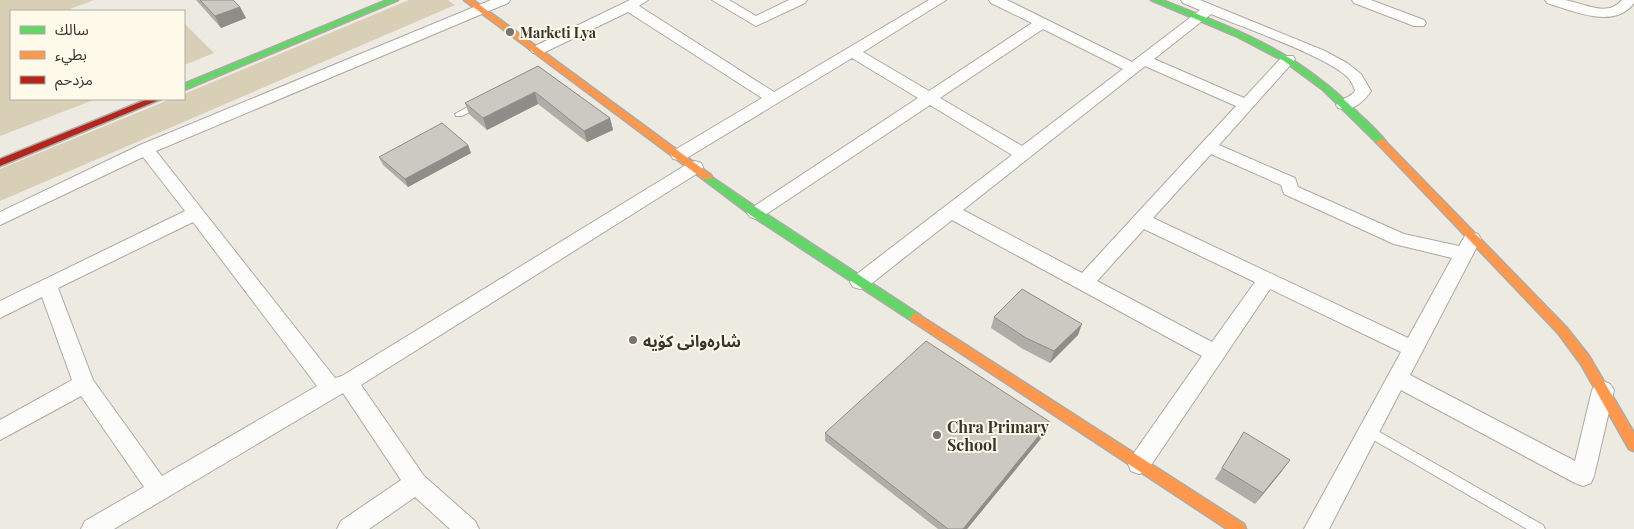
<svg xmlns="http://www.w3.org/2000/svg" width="1634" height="529" viewBox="0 0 1634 529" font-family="'Playfair Display','Noto Sans Arabic',serif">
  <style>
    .green { fill: #d9ceb6 }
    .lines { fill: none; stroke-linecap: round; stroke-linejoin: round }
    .lane-casing { stroke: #acaaa4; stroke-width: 2 }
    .street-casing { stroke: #acaaa4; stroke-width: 2 }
    .fast-casing { stroke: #acaaa4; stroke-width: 3 }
    .slow-casing { stroke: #acaaa4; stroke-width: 3 }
    .jam-casing { stroke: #acaaa4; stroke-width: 3 }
    .lane { fill: #fcfcfb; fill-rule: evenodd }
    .street { fill: #fcfcfb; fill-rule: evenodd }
    .fast { fill: #63d668; fill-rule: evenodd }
    .slow { fill: #ff974d; fill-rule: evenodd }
    .jam { fill: #b3261e; fill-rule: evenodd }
    .wall { fill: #afada8 }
    .shaded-wall { fill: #8f8d88 }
    .building { fill: #ccc9c3; stroke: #8f8d88 }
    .poi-dot { fill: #77746e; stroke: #fff9ea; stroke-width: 2 }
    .labels { text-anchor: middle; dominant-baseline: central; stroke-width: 4; stroke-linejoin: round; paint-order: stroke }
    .far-poi-label { font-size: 14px; font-weight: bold; fill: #383530; stroke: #fff9ea; text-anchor: start }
    .poi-label { font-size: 16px; font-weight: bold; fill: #383530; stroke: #fff9ea; text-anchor: start }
  </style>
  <rect width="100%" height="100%" fill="#edeae2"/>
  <path class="green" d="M0 0H94L70 9 75 11H11V99H96L0 136Z
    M409 0H448L455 5 0 201V169L171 99H184V94Z
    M184 23 214 53 184 65Z"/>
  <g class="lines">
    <g class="lane-casing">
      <path id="lane" d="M478 101 482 104 481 106 462 116H456L455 114Z
        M1369 426 1543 525 1545 529H1527L1365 435 1363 431 1365 427Z"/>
    </g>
    <g class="street-casing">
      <path id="street" d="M491 0H510L508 3 156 151 335 378 342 376 689 163 695 161 701 163 703 167 701 171 361 385 424 476 475 521 479 529H450L415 497 369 529H337L341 521 401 480 343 393 114 529H81L85 521 144 487 81 396 0 440V420L72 380 42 297 0 318V301L185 211 143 157 0 225V212L140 145ZM193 222 317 386 162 476 93 380 58 288Z
        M630 0H648L639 6 774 92 929 0H946L863 52 929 91 1032 23 991 3 989 0H1007L1132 62 1200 10 1183 3 1181 0H1200L1325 51 1347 63 1361 74 1371 91C1363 102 1353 112 1338 108L1336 105C1341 98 1350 98 1355 91 1354 87 1352 83 1350 80 1335 59 1239 26 1211 14L1154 59 1244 98 1283 56H1293L1295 59 1293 62 1219 145 1295 178 1298 187 1404 234 1459 246 1466 234 1472 232 1478 234 1481 239 1410 375 1575 461 1592 390 1596 384 1603 381 1610 384 1614 390 1594 476 1591 483 1583 486 1575 483 1401 390 1329 529H1304L1401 352 1270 289 1147 471 1139 474 1131 471 1128 464 1131 457 1202 356 952 220 867 287 860 289 853 287 850 282 853 277 1012 155 930 105 762 217 756 219 750 217 747 213 750 209 918 98 852 58 685 159 679 160 673 159 671 155 673 151 762 98 628 12 543 53H533L531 50 533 47ZM1043 29 1123 69 1022 146 940 98ZM1145 66 1236 106 1082 273 963 210ZM1211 154 1281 185 1284 194 1394 244 1452 258 1408 338 1153 218ZM1144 229 1255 282 1212 342 1097 281Z
        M712 0H729L756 16 789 0H807L805 3 756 26Z
        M1352 0H1371L1424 20 1426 23 1424 26H1414L1354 3Z
        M1545 0C1552 0 1559 0 1565 0 1584 3 1607 18 1622 0H1634V3C1614 30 1573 11 1547 3Z"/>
    </g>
    <g class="fast-casing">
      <path id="fast" d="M387 0H398L184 90V84Z
        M1151 0H1162C1240 31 1296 51 1357 112 1366 121 1378 131 1386 142L1381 145 1378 144 1322 89 1284 61 1236 36Z
        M707 174 760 210 920 315 922 318 920 321H912L752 216 703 179 702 177 703 175Z"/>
    </g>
    <g class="slow-casing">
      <path id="slow" d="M464 0H473L711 175 712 177 711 179H703Z
        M1381 139 1384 140 1566 327 1589 356 1634 433V451L1629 449 1581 364 1558 333 1378 144 1376 142Z
        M916 313 1244 524 1246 529H1227L912 321 910 318 912 315Z"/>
    </g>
    <g class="jam-casing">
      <path id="jam" d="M148 99H161L0 166V159Z"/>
    </g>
    <use href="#lane" class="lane"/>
    <use href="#street" class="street"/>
    <use href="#fast" class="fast"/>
    <use href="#slow" class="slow"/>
    <use href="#jam" class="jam"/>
  </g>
  <path class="wall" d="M196 0H233L240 7 246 18 221 28Z
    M538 66 610 118 613 130 587 142 538 104 487 130 469 114 465 103Z
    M468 145 471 153 408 187 383 165 379 157Z
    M994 317 1078 335 1050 363 1023 349 991 328Z
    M1050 422 1048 430 967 529H938L825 441V433Z
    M1244 432 1282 471 1255 504 1215 479Z"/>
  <path class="shaded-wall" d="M240 7 246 18 221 28 215 16Z
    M535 92 538 104 487 130 483 118Z
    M610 118 613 130 587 142 584 131Z
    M468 145 471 153 408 187 405 179Z
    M1082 324 1078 335 1050 363 1054 351Z
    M1050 422 1048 430 967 529H963Z
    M1290 460 1282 471 1255 504 1263 493Z"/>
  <path class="building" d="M200 0H233L240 7 215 16Z
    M538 66 610 118 584 131 535 92 483 118 465 103Z
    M442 123 468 145 405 179 379 157Z
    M1022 289 1082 324 1054 351 1026 338 994 317Z
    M926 341 1050 422 963 529H948L825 433Z
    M1244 432 1290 460 1263 493 1222 468Z"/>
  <g class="poi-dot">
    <circle cx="510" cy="32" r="5"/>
    <circle cx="633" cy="340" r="5"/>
    <circle cx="937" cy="435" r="5"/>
  </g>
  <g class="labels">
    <g class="far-poi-label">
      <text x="520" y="32">Marketi Lya</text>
    </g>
    <g class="poi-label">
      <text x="643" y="340">شارەوانی کۆیە</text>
      <text x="947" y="426">Chra Primary<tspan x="947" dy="18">School</tspan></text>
    </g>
  </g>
  <rect x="10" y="10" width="175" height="90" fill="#fff9ea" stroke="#afaba0"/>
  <rect x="20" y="26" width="25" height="8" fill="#63d668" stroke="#afaba0"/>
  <text x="55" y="35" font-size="15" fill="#383530">سالك</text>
  <rect x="20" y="51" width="25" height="8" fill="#ff974d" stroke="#afaba0"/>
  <text x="55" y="60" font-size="15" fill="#383530">بطيء</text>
  <rect x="20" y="76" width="25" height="8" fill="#b3261e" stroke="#afaba0"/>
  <text x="55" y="85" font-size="15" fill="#383530">مزدحم</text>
</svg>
